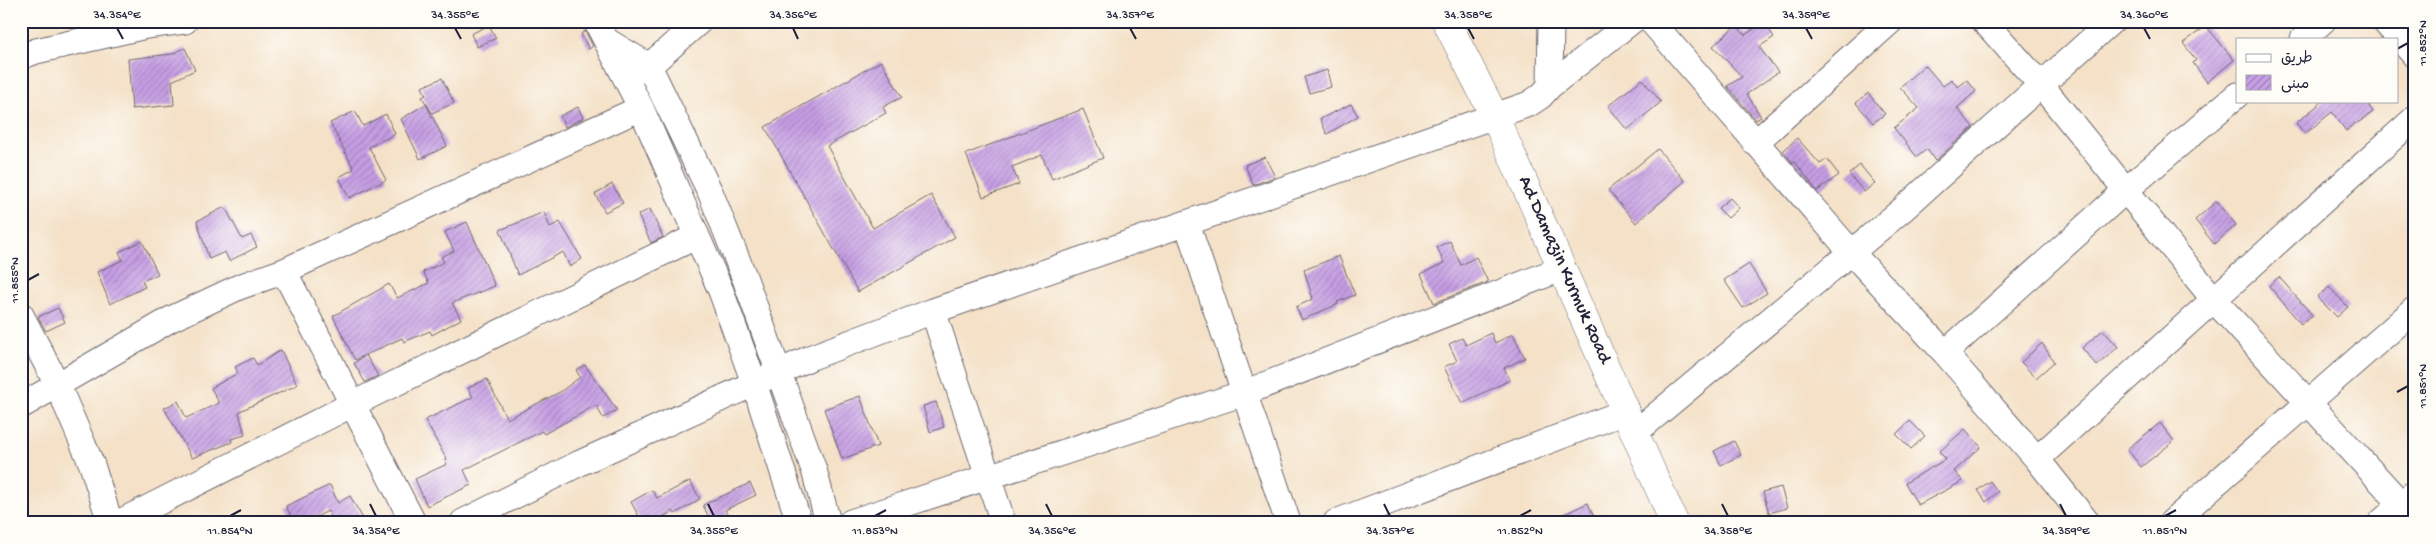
<svg xmlns="http://www.w3.org/2000/svg" width="2436" height="543" viewBox="0 0 2436 543" font-family="'Gochi Hand','Playpen Sans Arabic',sans-serif">
  <style>
    .building { fill: url(#building-hatch) }
    .lines { fill: none; stroke-linecap: round; stroke-linejoin: round }
    .minor-casing { stroke: #6c656c; stroke-width: 27 }
    .highway-casing { stroke: #6c656c; stroke-width: 29 }
    .minor { stroke: #fff; stroke-width: 25 }
    .highway { stroke: #fff; stroke-width: 28 }
    .ticks { fill: none; stroke: #22223b; stroke-width: 2 }
    .labels { text-anchor: middle; dominant-baseline: central; stroke-width: 5; stroke-linejoin: round; paint-order: stroke }
    .street-label { font-size: 19px; fill: #22223b; stroke: #fdfcf7 }
    .neatline { fill: none; stroke: #22223b; stroke-width: 2 }
    .ticks-label { font-size: 12px; text-anchor: middle; fill: #22223b }
  </style>
  <defs>
    <pattern id="building-hatch" width="6" height="6" patternUnits="userSpaceOnUse" patternTransform="scale(1.25)"><rect width="6" height="6" fill="#c69ee4"/><path d="M-1 1l2-2M0 6l6-6M5 7l2-2" fill="none" stroke="#a080ba"/></pattern>
  </defs>
  <rect width="100%" height="100%" fill="#fdfcf7"/>
  <filter id="ink" filterUnits="userSpaceOnUse"><feTurbulence type="fractalNoise" baseFrequency=".02" numOctaves="2"/><feDisplacementMap in="SourceGraphic" scale="10" xChannelSelector="R" yChannelSelector="G"/><feConvolveMatrix kernelMatrix="1 2 1 2 8 2 1 2 1" color-interpolation-filters="sRGB"/></filter>
  <filter id="wash" filterUnits="userSpaceOnUse"><feTurbulence type="fractalNoise" baseFrequency=".0096" numOctaves="4" result="noise"/><feDisplacementMap in="SourceGraphic" scale="20" xChannelSelector="R" yChannelSelector="G"/><feGaussianBlur stdDeviation="1.12" result="paint"/><feColorMatrix in="noise" values="0 0 0 0 0 0 0 0 0 0 0 0 0 0 0 0 0 1.4 0 .05"/><feComposite in="paint" operator="in"/></filter>
  <g filter="url(#wash)">
    <rect width="100%" height="100%" fill="#f4e1c7"/>
    <g id="blocks">
      <path class="building" d="M1764 22 1774 37 1759 47 1778 72 1747 94 1761 117 1756 120 1727 86 1742 77 1713 46 1736 25 1745 35Z
        M489 25 496 38 477 47 471 34Z
        M2205 27H2207L2234 60 2207 82 2193 63 2196 60 2183 43Z
        M585 31 593 46 589 49 581 34Z
        M185 48 195 70 172 81 174 105 132 109 128 59 172 54Z
        M881 61 902 97 883 107 886 113 827 146 873 228 931 195 955 237 858 292 765 127Z
        M1925 65 1943 86 1951 79 1958 87 1967 80 1976 91 1957 108 1973 127 1935 161 1927 149 1917 157 1894 128 1919 108 1900 87Z
        M1327 70 1331 87 1309 93 1304 77Z
        M442 78 454 103 432 113 422 97 426 95 422 87Z
        M1642 79 1661 102 1627 130 1608 106Z
        M1868 93 1885 114 1873 123 1856 103Z
        M2323 101H2366L2373 112 2346 131 2332 112 2305 134 2296 123Z
        M426 104 447 146 420 159 401 119Z
        M1351 104 1358 116 1327 134 1320 119Z
        M578 107 583 118 565 127 560 116Z
        M1083 109 1103 158 1052 179 1042 155 1012 167 1019 184 983 197 966 154Z
        M355 111 363 126 386 114 395 134 369 147 386 180 349 198 339 177 354 169 330 123Z
        M1797 138 1820 164 1827 159 1839 175 1817 191 1795 162 1793 163 1783 151Z
        M1658 149 1685 181 1636 223 1608 190Z
        M1265 157 1275 177 1253 185 1245 165Z
        M1860 165 1875 183 1864 192 1849 174Z
        M612 184 623 203 605 212 595 194Z
        M1730 198 1739 208 1728 218 1718 208Z
        M2217 201 2236 225 2214 244 2195 220Z
        M225 207 242 239 251 235 257 247 229 261 225 252 209 259 197 221Z
        M650 209 663 237 651 243 638 215Z
        M544 212 550 227 560 222 582 259 570 267 563 252 518 275 500 230Z
        M467 222 495 286 452 303 461 319 432 335 430 331 404 342 402 338 355 360 333 316 389 284 397 298 429 283 423 272 444 262 441 257 454 251 445 232Z
        M142 241 158 274 142 281 145 287 110 304 97 272 123 260 119 252Z
        M1450 241 1461 265 1476 257 1488 282 1434 303 1421 274 1444 263 1437 247Z
        M1339 256 1355 295 1337 302 1338 304 1302 320 1296 307 1313 299 1304 270Z
        M1749 264 1767 293 1743 308 1724 280Z
        M2279 277 2313 316 2301 324 2269 286Z
        M2329 287 2348 307 2337 317 2317 297Z
        M58 308 65 322 46 331 38 317Z
        M2103 330 2118 347 2097 366 2082 348Z
        M1491 333 1495 343 1513 334 1525 358 1504 368 1510 380 1462 403 1444 367 1457 361 1449 344 1462 338 1466 345Z
        M2042 343 2054 362 2036 378 2021 362Z
        M281 350 297 385 240 411 239 413 245 435 231 439 232 442 192 458 164 408 178 401 186 418 219 403 211 388 238 373 235 367 253 358 257 365Z
        M366 355 378 376 365 382 354 363Z
        M585 365 617 410 603 418 596 405 544 434 542 431 464 470 471 485 427 506 415 479 447 464 445 461 447 460 425 420 473 397 468 388 487 379 507 419 560 392 580 377 576 370Z
        M860 396 878 446 842 459 824 409Z
        M936 402 944 427 930 432 923 406Z
        M1910 421 1925 436 1911 449 1896 434Z
        M2160 423 2174 441 2141 467 2127 449Z
        M1965 429 1981 447 1954 471 1963 481 1918 505 1905 483 1946 459 1939 452Z
        M1734 441 1741 455 1721 465 1714 451Z
        M690 481 700 499 675 514 673 511 654 522H642L631 502 652 490 657 498Z
        M1990 481 1998 492 1986 502 1978 490Z
        M750 483 756 495 725 510 731 522H711L703 505Z
        M330 485 338 503 350 496 365 522H334L328 511 306 522H294L286 506Z
        M1781 487 1787 508 1769 513 1763 492Z
        M1588 503 1596 522H1547Z"/>
    </g>
  </g>
  <g filter="url(#ink)">
    <use href="#blocks" fill-opacity="0" stroke="#6c656c" stroke-width="1"/>
    <g class="lines">
      <g class="minor-casing">
        <path id="minor" d="M596 21 641 108 721 291 754 383 799 522
          M1651 21 1851 252 1945 353 2037 459 2415 118
          M1984 21 2042 86 2215 301 2415 519
          M2384 21 2415 56
          M2303 39 2323 21
          M609 42 649 66 711 194 745 279 814 470 828 522
          M21 57 36 51 146 26 185 21
          M633 73 649 66 700 21
          M1550 86 1632 21
          M1755 143 1891 21
          M1187 224 1288 522
          M284 271 413 522
          M933 311 1003 522
          M21 315 58 386 92 465 110 522
          M1945 353 2126 190 2237 95
          M21 406 171 319 239 287 284 271 641 108
          M1636 432 1902 210 2112 21
          M2037 459 2087 522
          M120 522 353 404 697 236
          M463 522 580 463 812 357 933 311 1529 104 1541 96 1550 86 1551 21
          M851 522 1244 393 1563 268
          M1336 522 1627 411
          M2172 522 2415 309
          M2381 522 2415 492"/>
      </g>
      <g class="highway-casing">
        <path id="highway" d="M1446 21 1495 117 1674 522"/>
      </g>
      <use href="#minor" class="minor"/>
      <use href="#highway" class="highway"/>
    </g>
  </g>
  <path class="ticks" d="M117 28 123 39M455 28 461 39M793 28 798 39M1130 28 1136 39M1468 28 1474 39M1806 28 1812 39M2144 28 2150 39M2397 49 2408 43M28 280 39 274M2397 392 2408 386M370 504 376 516M708 504 714 516M1046 504 1052 516M1384 504 1390 516M1722 504 1728 516M2060 504 2066 516M230 516 241 510M875 516 886 510M1520 516 1531 510M2165 516 2176 510"/>
  <g class="labels">
    <g class="street-label">
      <text transform="translate(1564 270) rotate(66)">Ad Damazin Kurmuk Road</text>
    </g>
  </g>
  <rect width="2436" height="543" fill="none" stroke="#fdfcf7" stroke-width="55"/>
  <rect x="2236" y="38" width="162" height="65" fill="#fdfcf7" stroke="#a5a5ac"/>
  <rect x="2246" y="54" width="25" height="8" fill="#ffffff" stroke="#a5a5ac"/>
  <text x="2281" y="62" font-size="15" fill="#22223b">طريق</text>
  <rect x="2246" y="75" width="25" height="15" fill="url(#building-hatch)" stroke="#a5a5ac"/>
  <text x="2281" y="88" font-size="15" fill="#22223b">مبنى</text>
  <rect x="28" y="28" width="2380" height="488" class="neatline"/>
  <g class="ticks-label">
    <text x="117" y="18">34.354°E</text>
    <text x="455" y="18">34.355°E</text>
    <text x="793" y="18">34.356°E</text>
    <text x="1130" y="18">34.357°E</text>
    <text x="1468" y="18">34.358°E</text>
    <text x="1806" y="18">34.359°E</text>
    <text x="2144" y="18">34.360°E</text>
    <text transform="translate(2422 43) rotate(-90)" y="4">11.852°N</text>
    <text transform="translate(14 280) rotate(-90)" y="4">11.855°N</text>
    <text transform="translate(2422 386) rotate(-90)" y="4">11.851°N</text>
    <text x="230" y="534">11.854°N</text>
    <text x="376" y="534">34.354°E</text>
    <text x="714" y="534">34.355°E</text>
    <text x="875" y="534">11.853°N</text>
    <text x="1052" y="534">34.356°E</text>
    <text x="1390" y="534">34.357°E</text>
    <text x="1520" y="534">11.852°N</text>
    <text x="1728" y="534">34.358°E</text>
    <text x="2066" y="534">34.359°E</text>
    <text x="2165" y="534">11.851°N</text>
  </g>
</svg>
